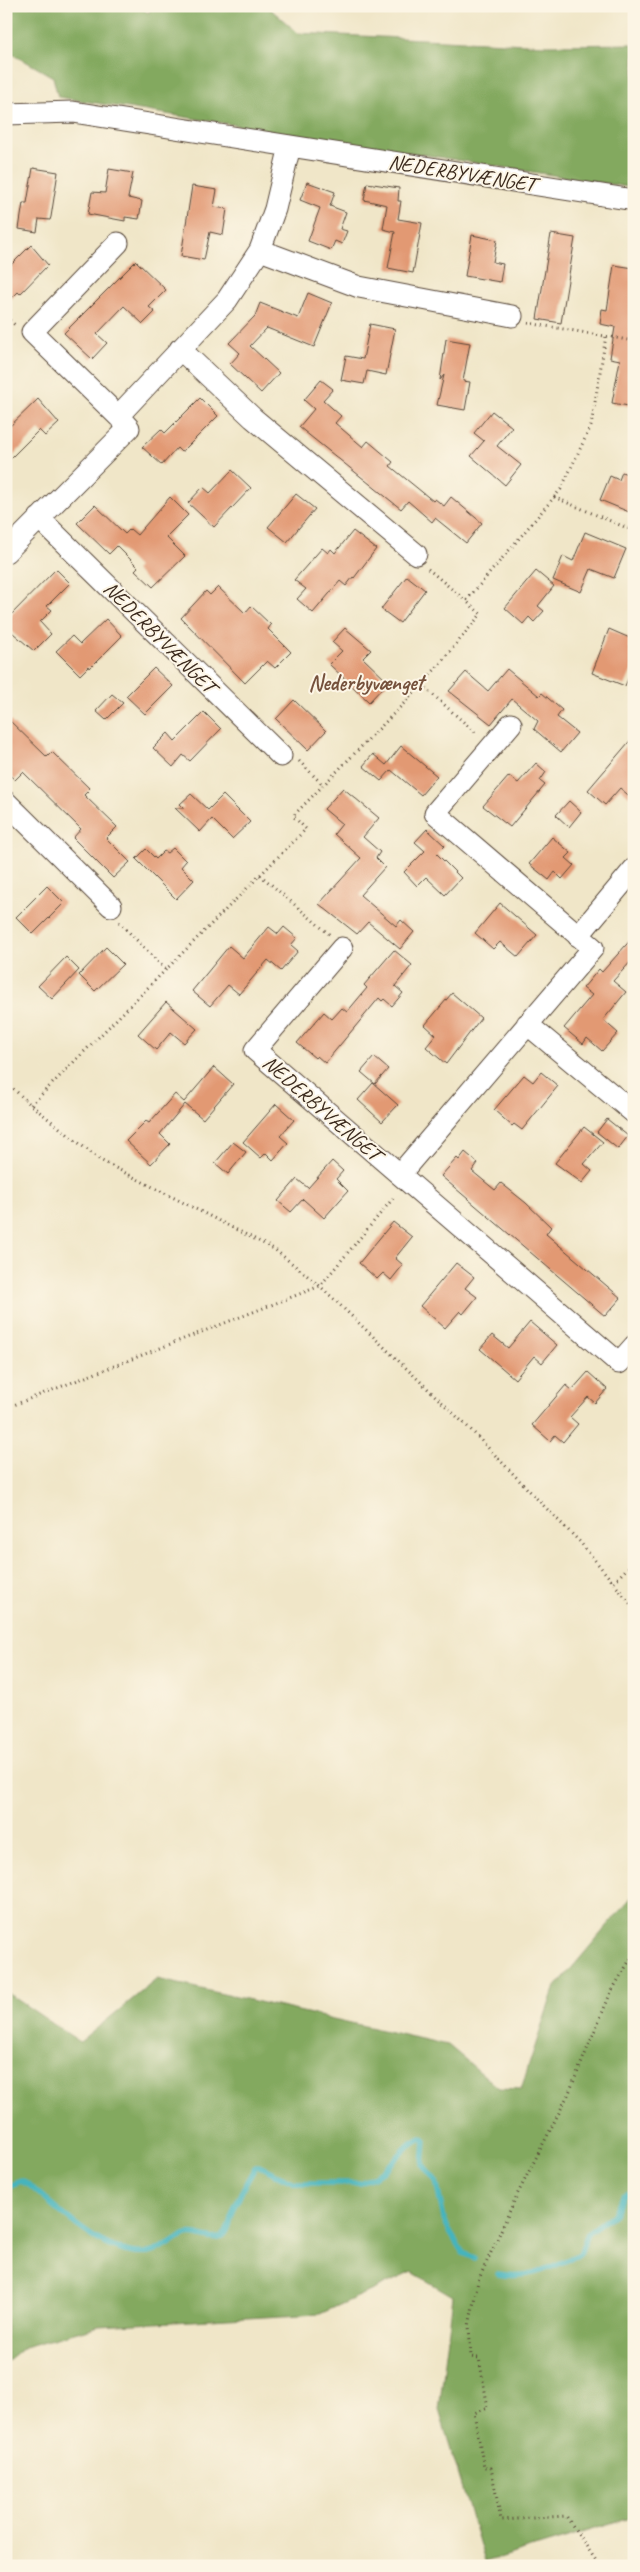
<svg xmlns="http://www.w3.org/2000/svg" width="640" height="2572" viewBox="0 0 640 2572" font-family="Caveat,sans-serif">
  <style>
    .forest { fill: #83a95f; stroke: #5f6a3e }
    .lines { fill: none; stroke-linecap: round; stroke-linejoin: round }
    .stream { stroke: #45b4bd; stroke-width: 5.5 }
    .building { fill: #e29973 }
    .street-casing { stroke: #564638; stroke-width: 23 }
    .path { stroke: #564638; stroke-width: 3; stroke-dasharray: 1 4; stroke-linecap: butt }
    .street { stroke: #fff; stroke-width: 21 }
    .labels { text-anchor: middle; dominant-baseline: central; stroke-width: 4; stroke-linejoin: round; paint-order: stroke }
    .street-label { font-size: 21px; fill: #3b2a1e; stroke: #fcf5e5 }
    .neighbourhood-label { font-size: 22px; font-weight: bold; fill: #75513c; stroke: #fcf5e5 }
  </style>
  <rect width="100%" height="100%" fill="#fcf5e5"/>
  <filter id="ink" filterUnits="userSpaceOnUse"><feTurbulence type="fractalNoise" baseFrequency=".02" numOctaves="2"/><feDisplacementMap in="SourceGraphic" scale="10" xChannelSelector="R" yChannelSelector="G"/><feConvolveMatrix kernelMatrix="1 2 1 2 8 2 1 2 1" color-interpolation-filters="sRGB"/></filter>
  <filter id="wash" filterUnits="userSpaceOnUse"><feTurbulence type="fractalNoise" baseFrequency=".0096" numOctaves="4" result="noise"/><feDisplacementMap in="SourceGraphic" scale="20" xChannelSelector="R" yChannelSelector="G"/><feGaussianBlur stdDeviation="1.12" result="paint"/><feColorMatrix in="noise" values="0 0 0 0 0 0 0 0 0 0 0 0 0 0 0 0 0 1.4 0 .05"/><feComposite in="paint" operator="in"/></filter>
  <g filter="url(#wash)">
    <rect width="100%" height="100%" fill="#f0e6c8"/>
    <path class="forest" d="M6 6H137L149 13 150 6H267L298 33 547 45 634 44V188L58 97 53 77 6 50Z
      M634 1894V2517L485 2562 439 2410 453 2296 412 2272 320 2314 99 2326 24 2347 6 2362V1992L80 2042 157 1979 448 2045 499 2088 521 2089 554 1989Z"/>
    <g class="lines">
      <path class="stream" d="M6 2187 21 2181 29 2185C60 2211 105 2258 149 2253 164 2251 173 2239 187 2235 199 2231 212 2245 224 2235 228 2231 230 2223 231 2218 237 2198 246 2183 256 2166H259L295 2183H360L383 2172 409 2145 421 2138 425 2141 423 2165 436 2181 444 2219 451 2234 463 2253 475 2258
        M498 2274C530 2280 551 2267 580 2254L588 2233 614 2214 623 2195 627 2193 634 2197"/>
    </g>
    <g id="blocks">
      <path class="building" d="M33 168 58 172 51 217 50 220 39 219 37 232 19 229 23 203H27Z
        M109 169 133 173 128 198 142 201 139 219 125 217V221L88 214 92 192 105 193Z
        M307 182 335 192 330 206 346 212 340 229 347 231 342 244 335 241 331 250 308 241 320 208 300 200Z
        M367 183 399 188 398 201H401L398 219 422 223 413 273 388 268 395 232 383 229 387 205 364 200Z
        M192 186 217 190 214 207 227 209 223 235 210 232 204 260 181 256Z
        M551 234 575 238 561 323 537 319Z
        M472 235 497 240 493 262 503 264 500 282 465 276Z
        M31 245 48 265 20 294 18 292 6 304V270Z
        M136 261 166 290 149 307 155 312 143 324 124 306 97 334 107 343 92 359 64 333Z
        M614 265 634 268V304L630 327H634V407L612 403 620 360 610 358 615 327 600 324 602 309 607 310Z
        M308 293 332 303 314 347 267 328 250 346 279 373 261 393 230 364 240 353 229 343 255 316 260 303 298 318Z
        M370 324 395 329 386 375 367 371 364 384 341 380 346 356 363 359Z
        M446 339 470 343 463 381 470 382 465 410 437 405 444 375 440 380Z
        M321 380 333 389 323 400 341 416 335 423 363 447 368 441 393 462 390 466 433 501 435 499 444 506 451 497 482 523 466 543 435 518 432 522 408 501 401 509 299 427 314 409 304 400Z
        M200 398 218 416 185 449 181 452 177 448 162 465 142 447 161 429 165 433Z
        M38 399 59 423 45 436 39 430 6 463V430Z
        M492 411 512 427 497 446 521 465 505 485 471 456 484 441 474 433Z
        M232 470 251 488 214 527 188 503 203 487 210 493Z
        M622 472 634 477V514L600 500 610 476 619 480Z
        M296 494 315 509 287 542 268 527Z
        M170 497 188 515 166 537 185 556 153 587 135 570 138 567 117 546 109 554 77 523 95 505 125 534 130 529 137 535Z
        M353 531 376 549 354 578 353 577 346 586 340 581 313 613 297 599 306 589 294 580 322 548 328 553 331 549 335 553Z
        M585 532 626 549 614 578 591 569 581 592 553 580 563 556 573 561Z
        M56 569 70 583 47 606 52 610 40 622 51 634 34 651 6 627V620Z
        M536 571 554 586 538 606 544 611 534 622 529 617 523 624 505 608Z
        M407 576 425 590 400 623 381 609Z
        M218 587 245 613 251 606 271 625 268 629 291 652 275 668 267 661 245 683 181 618 206 591 210 595Z
        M106 619 122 636 90 668 89 666 80 675 56 651 72 636 80 644Z
        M345 628 371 650 363 658 388 682 369 702 329 664 342 651 332 642Z
        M609 629 632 639 629 647 634 649V665L625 686 592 673Z
        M154 668 173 686 145 714 126 696Z
        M507 669 539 696 542 693 562 710 557 717 577 733 561 752 534 729 538 721 512 699 491 724 449 691 466 672 488 691Z
        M112 694 123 703 106 720 96 711Z
        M294 700 326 731 308 750 276 719Z
        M204 712 221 729 190 761 183 755 173 767 153 748 168 733 175 741Z
        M6 717 47 757 52 752 90 789 84 795 117 827 106 838 130 862 113 878 73 838 81 829 23 772 15 780 6 772Z
        M634 736V800L620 788 605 805 588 790Z
        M401 746 437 776 421 795 391 770 381 781 363 766 373 754 386 765Z
        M536 763 546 772 540 781 545 785 510 827 483 806 509 776 518 783Z
        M343 788 379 818 363 837 380 852 376 858 385 867 360 895 396 926 401 920 414 932 400 949 368 922 357 934 319 904 361 858 334 834 342 824 324 809Z
        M191 794 208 810 223 795 250 822 232 839 212 819 200 832 175 808H184L180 804Z
        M569 801 581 812 569 827 556 815Z
        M427 829 445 846 437 854 461 878 445 895 426 877 417 886 404 872 425 851 415 842Z
        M552 837 571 853 566 858 574 865 562 879 555 872 549 880 529 864Z
        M173 848 186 861 181 867 194 880 176 899 136 859 146 849 156 859 164 851 167 853Z
        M47 886 64 903 33 934 16 917Z
        M500 903 537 935 518 957 500 942 493 949 475 933Z
        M269 927 278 934 284 927 297 938 291 945 298 951 281 971 268 960 239 994 228 985 210 1006 192 991 229 946 243 958Z
        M634 936V958L613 981 626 992 603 1020 618 1033 602 1051 587 1038 583 1044 564 1028 592 995 583 988 599 969 602 972Z
        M106 947 123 964 95 991 79 975Z
        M394 950 412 965 395 986 403 993 392 1006 384 999 382 1001 379 998 325 1063 317 1056 315 1058 297 1043 324 1012 332 1019 342 1008 347 1012 367 988 364 985Z
        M66 957 79 970 52 999 38 986Z
        M452 993 481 1018 446 1064 426 1047 436 1035 425 1025Z
        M166 1002 197 1029 184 1043 171 1032 156 1050 138 1034Z
        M374 1057 388 1069 375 1084 361 1072Z
        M214 1067 233 1084 203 1119 185 1104 160 1134 170 1144 151 1164 126 1141 146 1121 149 1123 175 1094 184 1102Z
        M541 1072 558 1086 522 1130 514 1124 512 1126 494 1110 524 1075 533 1082Z
        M373 1083 398 1105 382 1122 358 1100Z
        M276 1104 294 1120 280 1136 288 1143 273 1160 266 1153 261 1158 243 1142Z
        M607 1119 628 1136 618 1149 597 1132Z
        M584 1127 603 1142 584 1164 592 1171 582 1183 555 1163Z
        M233 1142 246 1152 228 1174 215 1163Z
        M465 1152 478 1163 472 1171 495 1190 501 1183 526 1203 551 1227 546 1234 621 1298 605 1316 441 1176 457 1158 459 1160Z
        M332 1161 343 1171 336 1179 348 1191 324 1218 303 1199 291 1212 278 1201 297 1179 308 1188Z
        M393 1222 412 1237 395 1258 403 1265 391 1280 383 1273 377 1279 359 1263Z
        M456 1263 474 1277 465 1288 477 1297 463 1314 460 1311 445 1328 420 1306Z
        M530 1322 557 1345 542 1363 534 1356 515 1379 480 1349 492 1335 508 1348Z
        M588 1372 607 1389 595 1403 588 1397 570 1417 578 1424 563 1442 555 1435 550 1441 532 1425 566 1385 572 1390Z"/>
    </g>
  </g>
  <g filter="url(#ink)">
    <use href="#blocks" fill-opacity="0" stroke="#564638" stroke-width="1"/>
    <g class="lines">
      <g class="street-casing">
        <path id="street" d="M6 114 73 112 634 200
          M260 250 359 287 512 316
          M180 349 253 418 416 554
          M118 416 32 332 118 243
          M39 518 281 756
          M6 552 129 428 118 416 227 300 260 250 275 209 290 146
          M6 802 111 906
          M578 936 634 869
          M342 948 255 1050 619 1363 634 1346
          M527 1024 634 1113
          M400 1174 593 948 435 813 511 724"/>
      </g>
      <path class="path" d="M6 317 15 325
        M528 323 634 341
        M554 497 634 531
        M428 569 466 601
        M422 685 477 734
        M299 761 323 785
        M260 875 330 935
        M119 922 166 970
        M6 1082 31 1105 100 1160 274 1249 320 1286 471 1430 543 1505 580 1542 634 1608
        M31 1105 306 829 293 816 422 685 481 614 466 601 561 489 591 426 606 336
        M6 1408 320 1286 395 1196
        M614 1582 634 1561
        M606 2566 605 2564 599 2565 566 2516 501 2520 491 2468H484L474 2413 488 2408 479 2358 471 2357 469 2326 478 2281 517 2195 568 2095 611 1992 634 1953"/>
      <use href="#street" class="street"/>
    </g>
  </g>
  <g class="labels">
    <g class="street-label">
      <text transform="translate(462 173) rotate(9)">NEDERBYVÆNGET</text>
      <text transform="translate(160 637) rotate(45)">NEDERBYVÆNGET</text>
      <text transform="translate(322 1108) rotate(41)">NEDERBYVÆNGET</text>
    </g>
    <g class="neighbourhood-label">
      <text x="366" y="683">Nederbyvænget</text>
    </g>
  </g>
  <rect width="640" height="2572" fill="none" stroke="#fcf5e5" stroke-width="25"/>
</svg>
